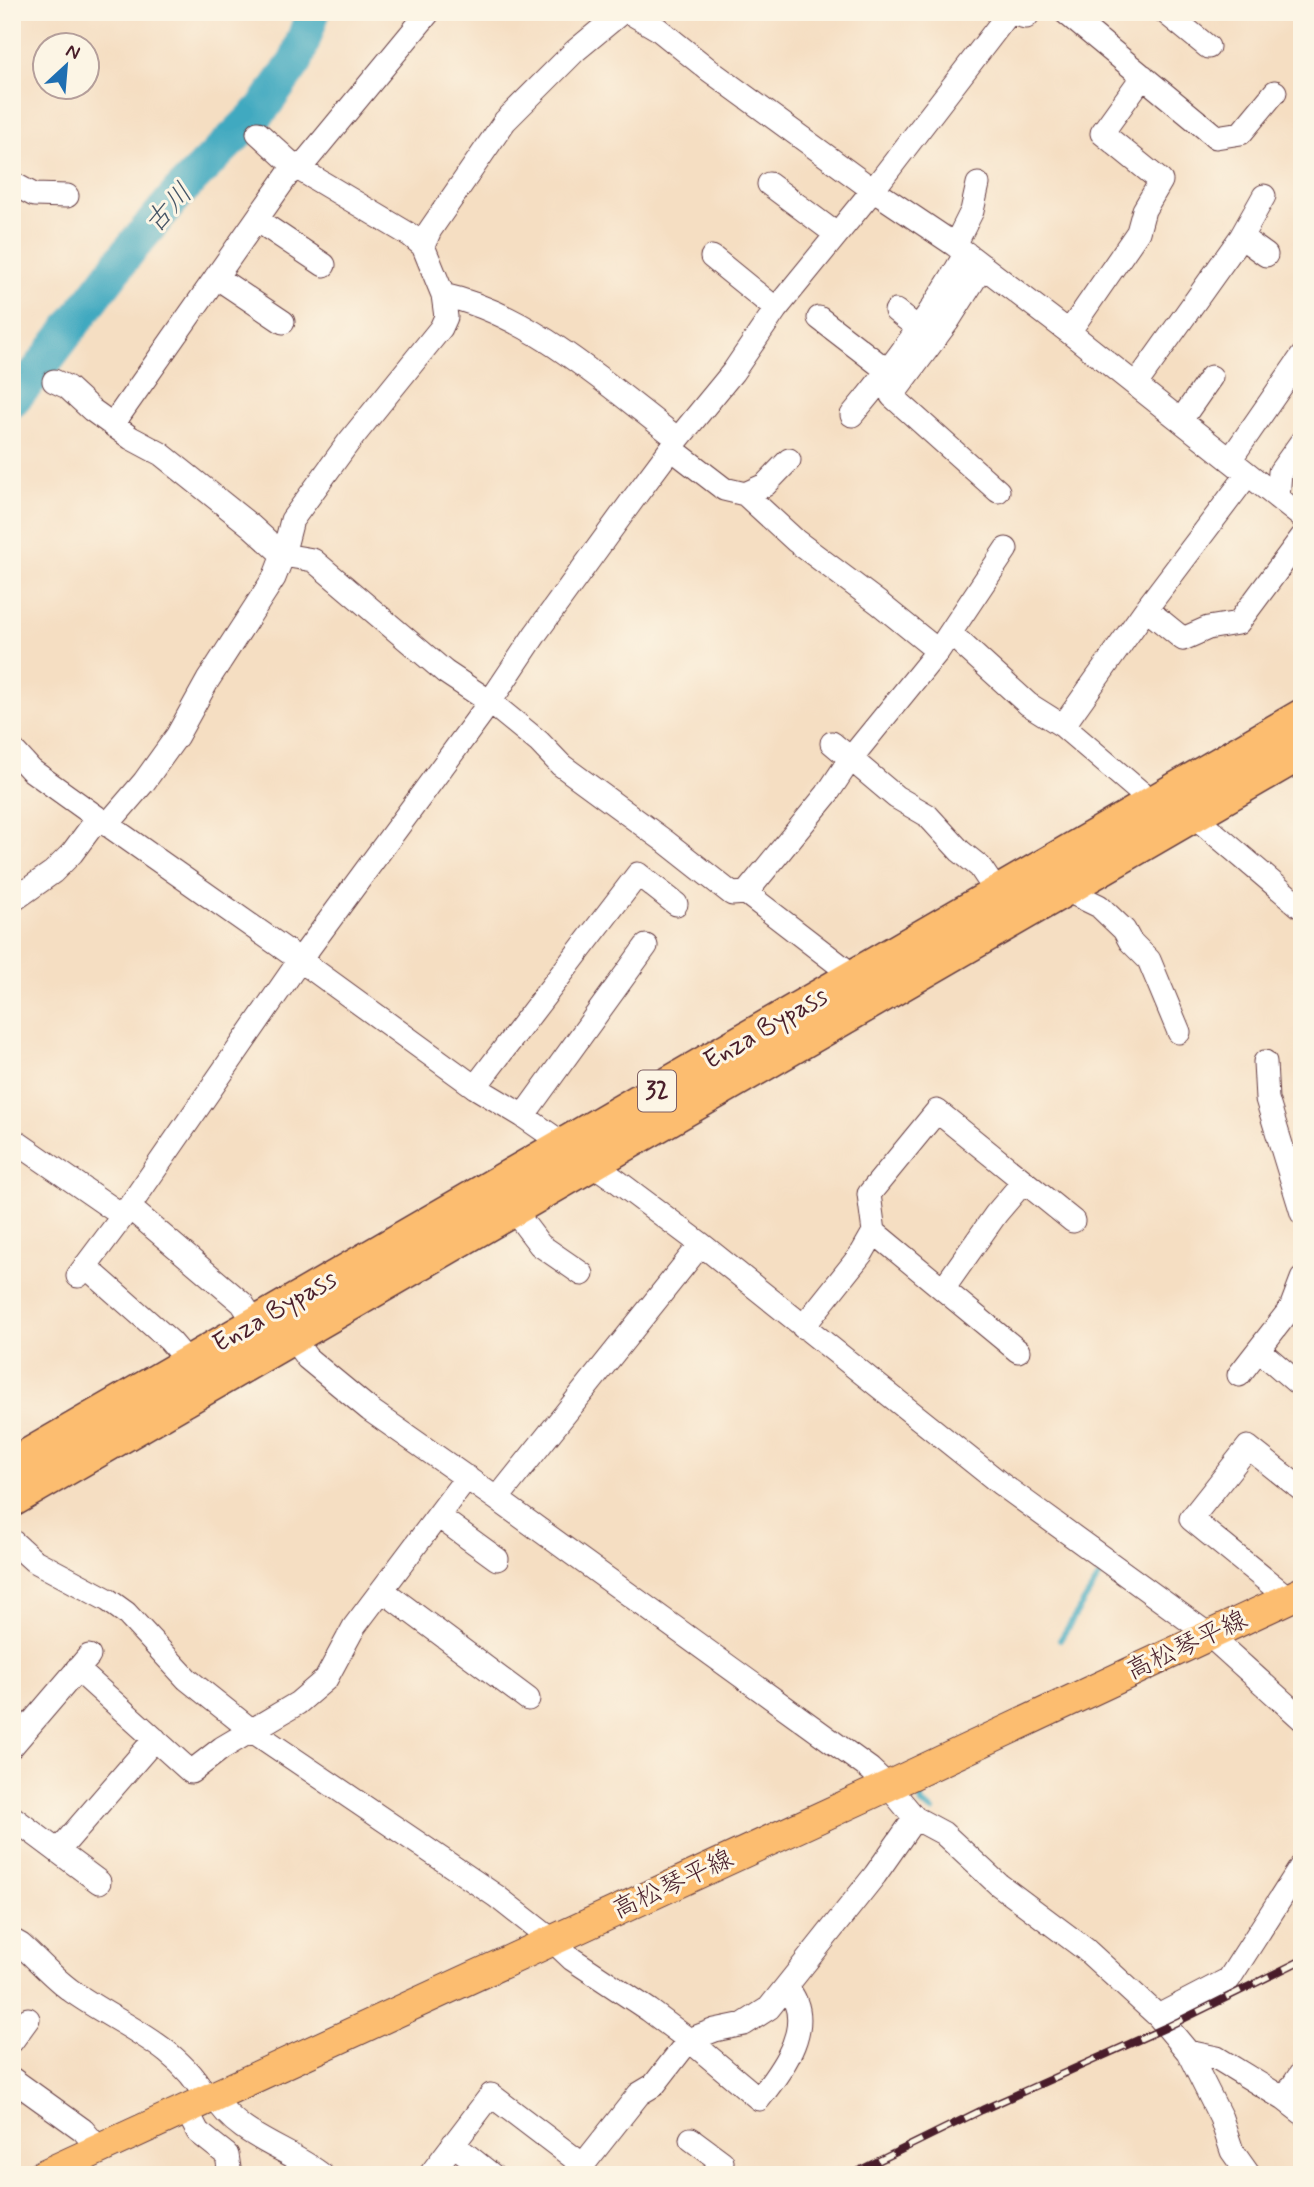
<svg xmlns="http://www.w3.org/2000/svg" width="1314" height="2187" viewBox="0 0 1314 2187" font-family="Mynerve,'Klee One',sans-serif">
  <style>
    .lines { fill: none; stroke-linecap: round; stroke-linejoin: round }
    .stream { stroke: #40a9c0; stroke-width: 6 }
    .river { stroke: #40a9c0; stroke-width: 35 }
    .minor-casing { stroke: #643c42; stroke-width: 25 }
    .major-casing { stroke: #643c42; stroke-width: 32 }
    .highway-casing { stroke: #643c42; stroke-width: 38 }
    .minor { stroke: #fff; stroke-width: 23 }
    .major { stroke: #fcbd6f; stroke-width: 30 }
    .highway { stroke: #fcbd6f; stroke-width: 35 }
    .rail-casing { stroke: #4a1f2b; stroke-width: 8 }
    .rail { stroke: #fcf5e5; stroke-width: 5; stroke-dasharray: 16; stroke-linecap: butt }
    .labels { text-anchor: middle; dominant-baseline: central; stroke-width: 6; stroke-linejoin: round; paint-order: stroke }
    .shield { fill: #fcf5e5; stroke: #7f5f63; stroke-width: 2 }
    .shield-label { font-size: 24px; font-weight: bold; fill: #4a1f2b }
    .street-label { font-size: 26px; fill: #4a1f2b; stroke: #fcf5e5 }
    .water-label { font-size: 28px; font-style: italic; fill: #465667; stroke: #fcf5e5 }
  </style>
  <rect width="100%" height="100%" fill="#fcf5e5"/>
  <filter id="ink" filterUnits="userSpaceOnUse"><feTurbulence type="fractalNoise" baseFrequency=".0143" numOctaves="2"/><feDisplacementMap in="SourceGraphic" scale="14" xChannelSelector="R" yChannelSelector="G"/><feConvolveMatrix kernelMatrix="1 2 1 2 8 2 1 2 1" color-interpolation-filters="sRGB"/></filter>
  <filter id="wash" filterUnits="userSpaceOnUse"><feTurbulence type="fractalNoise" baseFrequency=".00686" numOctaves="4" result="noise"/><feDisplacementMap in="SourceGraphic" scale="28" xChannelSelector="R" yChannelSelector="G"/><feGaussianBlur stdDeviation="1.57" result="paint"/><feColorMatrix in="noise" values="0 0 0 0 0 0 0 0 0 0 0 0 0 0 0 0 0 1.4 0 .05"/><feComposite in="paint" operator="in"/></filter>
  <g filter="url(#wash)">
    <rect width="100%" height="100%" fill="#f5dec2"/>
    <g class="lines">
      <path class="stream" d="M1060 1640 1103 1571
        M919 1790 922 1804 933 1811"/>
      <path class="river" d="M12 400 36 373 128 252 179 192 262 109 296 61 313 12"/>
    </g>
  </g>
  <g filter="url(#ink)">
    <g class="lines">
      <g class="minor-casing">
        <path id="minor" d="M629 12 658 29 709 70 873 190 955 245 1069 332 1302 517
          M1065 12 1216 137 1241 133 1275 92
          M1165 12 1208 47
          M12 183 34 195 67 196
          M769 184 836 234
          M257 220 324 265
          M1241 237 1266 255
          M955 245 972 211 978 184
          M423 246 430 230 505 121 575 51 622 12
          M712 257 776 309
          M983 266 948 321 892 396 998 491
          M216 277 283 322
          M443 295C531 314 607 385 678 439
          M896 311 919 329
          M819 318 889 372
          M1069 332 1138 232 1144 210 1161 181 1102 133 1143 76
          M54 381 67 387 92 410 131 438 161 454 251 526 283 555 313 560 445 672 490 702 539 742 561 765 666 842 732 894 746 893 855 977
          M1136 384 1241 237 1264 196
          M852 415C895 364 933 311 966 253
          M1181 420 1211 377
          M113 424 294 166 306 161 429 12
          M672 449 724 489 745 494 796 541 880 604 938 651
          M1230 460 1302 356
          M745 494 765 485 789 460
          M1278 498 1280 472 1302 441
          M1146 609 1183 639 1208 628 1238 623 1302 537
          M950 633 1028 704 1063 726 1153 803
          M1063 726 1146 609 1248 474
          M832 743 896 797 927 815 960 851 980 867 998 894
          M12 749 31 770 98 818 300 960 475 1087 523 1116 617 1181 701 1244 1001 1484 1209 1635 1302 1719
          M1193 815 1302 908
          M107 825 144 782 177 736 208 680 274 578 283 555 292 520 348 443 441 328 446 317 443 295 423 246 410 235 294 166 258 133
          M1066 890 1099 906 1124 930 1130 941 1149 960 1179 1032
          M746 893 827 794 851 758 938 651 1006 549
          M12 901 53 872 72 853 98 818
          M1265 1062 1267 1099 1302 1213
          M475 1087 638 874 676 904
          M523 1116 646 946
          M12 1139 123 1216 129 1207 242 1303 255 1323
          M129 1207 300 960 490 702 536 633 634 498 678 439 733 372 776 309 873 190 1009 13 1026 17 1030 12
          M512 1208 540 1245 582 1274
          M874 1232 1018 1351
          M85 1266 170 1341 188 1362
          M78 1276 123 1216
          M943 1289 996 1214 1024 1181
          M803 1327 862 1253 874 1232 869 1194 937 1111 1073 1221
          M291 1336 307 1358 370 1410 497 1499 870 1769 888 1786 915 1818 943 1833 998 1884 1085 1949 1158 2016 1188 2052 1221 2118 1232 2151 1249 2175
          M1259 1350 1302 1387
          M1239 1375 1291 1308 1302 1279
          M497 1499 701 1244
          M438 1516 497 1559
          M12 1541 33 1560 108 1600 126 1613 187 1679 251 1730 496 1896 552 1940 572 1959 649 2010 689 2040 759 2099C783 2069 818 2022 786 1987
          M382 1590 528 1699
          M1288 1598 1191 1519 1248 1447 1302 1490
          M77 1669 191 1772 222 1748 298 1703 326 1679 354 1627 467 1477
          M12 1746 89 1656
          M12 1817 99 1882
          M58 1851 155 1739
          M12 1940 21 1945C38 1960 54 1979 73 1992 121 2026 179 2045 207 2099
          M1158 2016 1229 1979 1302 1865
          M12 2041 28 2019
          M1188 2052 1217 2058 1284 2099 1302 2113
          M12 2079 83 2130 99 2149
          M214 2096C237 2137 287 2147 322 2175
          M1284 2099 1302 2072
          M186 2109 198 2132 227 2155 230 2175
          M691 2139 722 2162 712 2175
          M453 2144 492 2175
          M430 2175 491 2095 583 2165
          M575 2175 639 2094 654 2085 689 2040 715 2030 744 2024 769 2008 875 1875 915 1818"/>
      </g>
      <g class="major-casing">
        <path id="major" d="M43 2175 888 1786 1302 1592"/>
      </g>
      <g class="highway-casing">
        <path id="highway" d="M12 1466 1302 717
          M12 1499 1302 751"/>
      </g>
      <use href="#minor" class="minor"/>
      <use href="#major" class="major"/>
      <use href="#highway" class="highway"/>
      <g class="rail-casing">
        <path id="rail" d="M850 2175 982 2110 1167 2027 1302 1960"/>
      </g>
      <use href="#rail" class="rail"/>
    </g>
  </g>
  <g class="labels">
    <rect class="shield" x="638" y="1070.5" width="38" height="41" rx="5"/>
    <g class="shield-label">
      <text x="657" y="1091">32</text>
    </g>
    <g class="street-label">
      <text transform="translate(766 1029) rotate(-30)">Enza Bypass</text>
      <text transform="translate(275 1312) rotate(-30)">Enza Bypass</text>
      <text transform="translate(1187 1646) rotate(-25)">高松琴平線</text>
      <text transform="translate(673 1885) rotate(-25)">高松琴平線</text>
    </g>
    <g class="water-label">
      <text transform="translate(169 209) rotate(-47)">古川</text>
    </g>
  </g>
  <rect width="1314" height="2187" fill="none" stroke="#fcf5e5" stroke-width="42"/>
  <g transform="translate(66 66) rotate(26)"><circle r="33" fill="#fcf5e5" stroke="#b59f9b" stroke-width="2"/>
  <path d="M0-5L12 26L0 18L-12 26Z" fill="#1f6fb2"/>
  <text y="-10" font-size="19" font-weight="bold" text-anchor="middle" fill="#4a1f2b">N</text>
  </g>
</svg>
